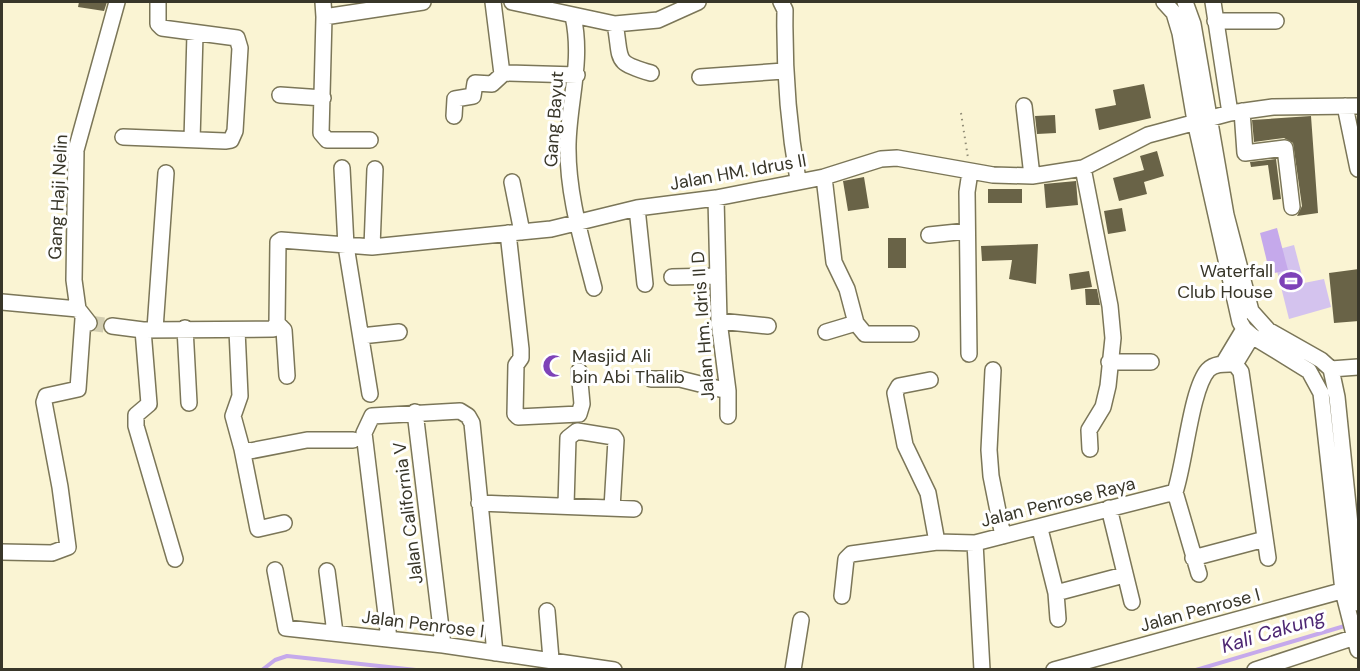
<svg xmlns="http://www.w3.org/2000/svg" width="1360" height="671" viewBox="0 0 1360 671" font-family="'DM Sans',sans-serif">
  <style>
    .green { fill: #d4c3ee }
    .water { fill: #c5a9eb }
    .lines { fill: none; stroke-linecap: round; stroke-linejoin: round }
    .stream { stroke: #c5a9eb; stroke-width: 4 }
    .building { fill: #696347 }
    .minor-tunnel { stroke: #d3ceb1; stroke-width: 15; stroke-dasharray: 15 8; stroke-linecap: butt }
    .minor-casing { stroke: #7b7658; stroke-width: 18 }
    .path { stroke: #918d77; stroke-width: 2; stroke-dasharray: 1.5 4.5; stroke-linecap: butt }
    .minor { stroke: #fff; stroke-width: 15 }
    .labels { text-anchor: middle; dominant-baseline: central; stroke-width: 6; stroke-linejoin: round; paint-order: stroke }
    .street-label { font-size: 18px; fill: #383629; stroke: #fff }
    .poi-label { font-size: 18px; fill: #383629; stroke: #fff; text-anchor: end }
    .water-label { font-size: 20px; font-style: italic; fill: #4d2773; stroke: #fff }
  </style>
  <rect width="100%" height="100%" fill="#faf4d3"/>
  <path class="green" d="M1294 245 1304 283 1324 279 1331 307 1289 319 1272 251Z"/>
  <path class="water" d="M1277 228 1288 270 1270 274 1260 233Z"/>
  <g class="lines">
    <path class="stream" d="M262 670 275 660 287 656 416 670
      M1196 670 1348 625"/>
  </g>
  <path class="building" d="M79 2H107L104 11 78 7Z
    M1144 84 1151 118 1099 130 1095 109 1116 105 1113 90Z
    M1055 115 1056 133 1037 134 1035 116Z
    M1311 116 1318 213 1297 216 1302 206 1293 143 1284 138 1254 142 1252 120Z
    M1157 151 1164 176 1144 182 1147 194 1119 201 1113 178 1144 170 1140 156Z
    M1276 159 1281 199 1273 200 1268 165 1251 167 1250 162Z
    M864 177 869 208 848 211 843 181Z
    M1076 181 1078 205 1046 208 1044 184Z
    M988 189H1022V203H988Z
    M1122 208 1126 231 1108 234 1104 211Z
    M888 238H906V268H888Z
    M1038 244 1036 284 1009 279 1012 260 982 261 981 246Z
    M1359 269V321L1334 323 1329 273Z
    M1089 271 1092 287 1071 290 1069 274Z
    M1085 289H1097L1100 305H1086Z"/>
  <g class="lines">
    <path class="minor-tunnel" d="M89 323 112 326"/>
    <g class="minor-casing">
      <path id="minor" d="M323 2 324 17 423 2
        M493 2 502 74
        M512 2 615 24 658 20 698 2
        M781 2 785 10C784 68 788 123 798 180
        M1164 2 1174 13 1180 33 1195 121 1240 322 1244 329 1252 336 1309 371 1321 393 1343 591 1358 650
        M1185 2 1193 24 1226 215 1251 311 1268 330 1321 360 1331 369 1337 397 1358 603
        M1213 2 1230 113
        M573 16C583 61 569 100 568 144 567 193 582 241 594 288
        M324 17 321 133 327 140H370
        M1215 21H1276
        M615 24C622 60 612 62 651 73
        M700 77 784 71
        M280 95 323 98
        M1024 106 1032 176
        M1345 106 1358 169
        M1242 111 1245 153 1285 148 1292 207
        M454 116 455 99 473 96 475 83 492 84 504 73 577 75
        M123 137 225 141 231 140 235 131 240 48 237 38 162 28 158 24V2
        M192 140 195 34
        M342 168 346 246 370 394
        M1083 168 1110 306 1113 338 1108 386 1103 407 1089 430 1090 449
        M824 177 834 262 847 289 856 323 865 334H911
        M512 182 522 232
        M716 198 719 321 728 391V416
        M637 208 645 284
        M508 233 521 349V358L516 365 515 414 518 417 579 414 582 404 579 371
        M929 235 967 231
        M372 247 375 169
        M672 277 718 276
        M2 302 78 309
        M719 321 768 326
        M89 323 78 309 74 280 76 150 117 2
        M277 323 284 330 287 376
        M112 326 143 330 273 329 277 323 278 242 281 240 372 247 551 229 637 208 716 198 824 177 881 159 897 158 993 175 1032 176 1083 168 1148 135 1230 113 1273 107 1358 106
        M185 328 189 403
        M155 329 166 173
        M143 330 149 404 136 415V426L175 559
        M237 330 240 396 233 416 242 449 250 451 307 440H353
        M826 332 856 323
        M361 336 399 332
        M969 354 967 192 970 172
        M1109 362H1151
        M1223 364 1244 329
        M1235 364 1241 372 1268 558
        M1235 364 1252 336
        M1331 369 1358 367
        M993 370 989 450 991 476 1003 536
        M651 379H680L728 391
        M930 380 899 386 895 393 905 445 928 493 937 542
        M415 412 443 645
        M242 449 258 529 284 523
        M1175 492 1199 574
        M479 503 634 509
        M566 505 568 438 577 431 614 437 616 440 612 508
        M1109 508 1132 602
        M1040 529 1056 593 1058 619
        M975 543 982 670
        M2 552 52 553 68 547 60 487 44 402 46 396 78 389 83 319
        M1193 558 1265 539
        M275 570 286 628 443 645 614 670
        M327 571 335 633
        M1056 593 1124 575
        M842 596 846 559 851 554 937 542 975 543 1175 492C1185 463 1191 389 1208 370 1215 363 1225 364 1235 364
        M547 611 551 659
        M389 639 364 433 372 416 460 411 468 416 472 423 495 653
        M793 670 801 620
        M1054 670 1352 588
        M1255 670 1358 636"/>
    </g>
    <path class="path" d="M961 113 968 158"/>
    <use href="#minor" class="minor"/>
  </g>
  <defs>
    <g id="stadium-bare" transform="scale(1.8)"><path d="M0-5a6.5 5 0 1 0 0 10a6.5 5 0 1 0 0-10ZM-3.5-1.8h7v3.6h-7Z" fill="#7e42b8" stroke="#fff" stroke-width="2.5" paint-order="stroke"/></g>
    <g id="mosque-bare" transform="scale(1.8)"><path d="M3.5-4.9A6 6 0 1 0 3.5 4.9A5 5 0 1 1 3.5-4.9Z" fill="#7e42b8" stroke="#fff" stroke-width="2.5" paint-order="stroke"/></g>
  </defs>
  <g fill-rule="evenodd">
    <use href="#stadium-bare" x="1291" y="281"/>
    <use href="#mosque-bare" x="554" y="366"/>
  </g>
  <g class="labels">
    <g class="street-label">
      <text transform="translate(554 119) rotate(-86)">Gang Bayut</text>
      <text transform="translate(738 172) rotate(-10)">Jalan HM. Idrus II</text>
      <text transform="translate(58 197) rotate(-87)">Gang Haji Nelin</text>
      <text transform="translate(703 326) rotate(-94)">Jalan Hm. Idris II D</text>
      <text transform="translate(1058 502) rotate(-14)">Jalan Penrose Raya</text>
      <text transform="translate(408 513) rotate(-97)">Jalan California V</text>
      <text transform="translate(1200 610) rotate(-15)">Jalan Penrose I</text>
      <text transform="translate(423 624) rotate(7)">Jalan Penrose I</text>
    </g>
    <g class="poi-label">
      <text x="1273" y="271">Waterfall<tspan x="1273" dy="21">Club House</tspan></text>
      <text x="572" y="356" text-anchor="start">Masjid Ali<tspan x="572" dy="21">bin Abi Thalib</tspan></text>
    </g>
    <g class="water-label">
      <text transform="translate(1273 631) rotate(-17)">Kali Cakung</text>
    </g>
  </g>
  <rect width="1360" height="671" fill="none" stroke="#383629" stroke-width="6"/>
</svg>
